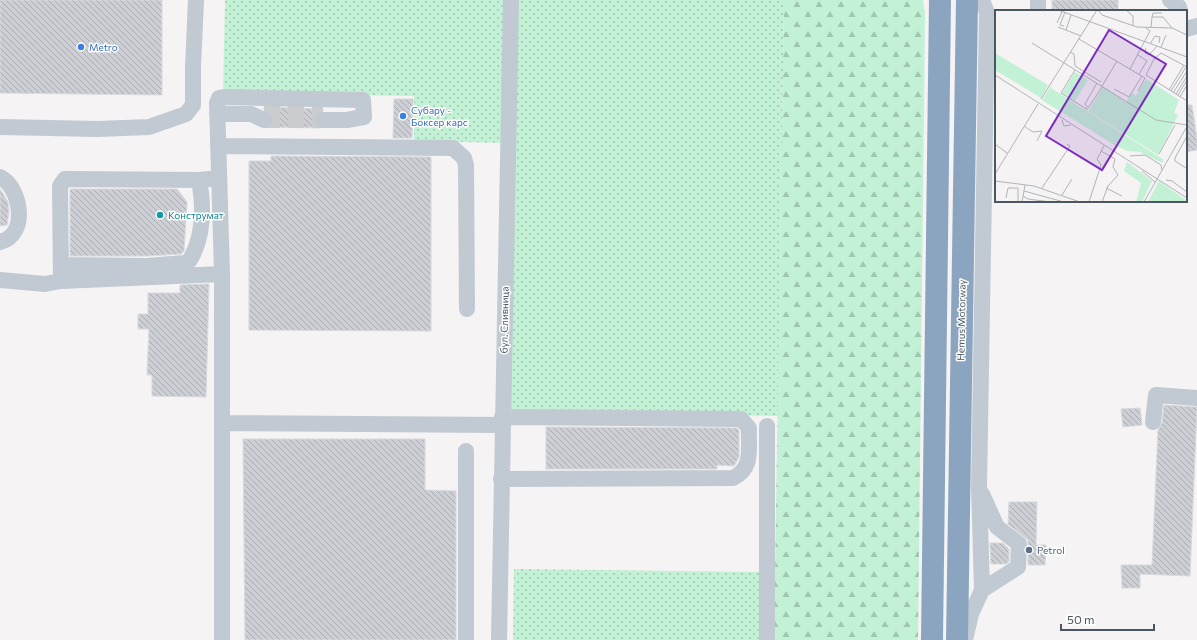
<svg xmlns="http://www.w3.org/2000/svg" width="1197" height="640" viewBox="0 0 1197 640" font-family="Commissioner,sans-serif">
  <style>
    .green { fill: url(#green-dots) }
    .forest { fill: url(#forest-firs) }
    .building { fill: url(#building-back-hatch); stroke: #d7d9de }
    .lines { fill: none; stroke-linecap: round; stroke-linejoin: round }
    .minor-tunnel { stroke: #caccce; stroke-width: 16; stroke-dasharray: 16 8; stroke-linecap: butt }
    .minor { stroke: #c1cad2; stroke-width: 16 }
    .highway { stroke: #8ba5c1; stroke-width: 22 }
    .shop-dot { fill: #3f7fe0; stroke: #fff; stroke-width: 1.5 }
    .culture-dot { fill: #0f9aa8; stroke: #fff; stroke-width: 1.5 }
    .service-dot { fill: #5c6f8a; stroke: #fff; stroke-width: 1.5 }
    .labels { text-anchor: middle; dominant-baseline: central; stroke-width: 3; stroke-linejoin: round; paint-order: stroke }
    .shop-label { font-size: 10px; fill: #366cbe; stroke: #fff; text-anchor: start }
    .culture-label { font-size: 10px; fill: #0d838f; stroke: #fff; text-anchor: start }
    .street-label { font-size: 10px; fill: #4a5661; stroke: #fff }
    .service-label { font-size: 10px; fill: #4e5e75; stroke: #fff; text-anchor: start }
    .inset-road { fill: none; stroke: #b1b4b9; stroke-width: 1 }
    .view { fill: #7b2cbf; fill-opacity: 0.15; stroke: #7b2cbf; stroke-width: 2 }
    .inset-edge { fill: none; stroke: #4a5661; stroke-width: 2 }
  </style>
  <defs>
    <pattern id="green-dots" width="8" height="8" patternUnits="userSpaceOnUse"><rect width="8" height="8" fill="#c3f1d5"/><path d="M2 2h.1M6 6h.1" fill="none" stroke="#a0c6b0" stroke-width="1.8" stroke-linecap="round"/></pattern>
    <pattern id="forest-firs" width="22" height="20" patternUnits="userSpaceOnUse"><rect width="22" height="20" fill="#c3f1d5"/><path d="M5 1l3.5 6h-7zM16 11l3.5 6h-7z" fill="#a0c6b0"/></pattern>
    <pattern id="building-back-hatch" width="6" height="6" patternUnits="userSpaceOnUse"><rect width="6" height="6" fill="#cdcfd5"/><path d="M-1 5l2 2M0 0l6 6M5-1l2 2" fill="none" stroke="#a8abb0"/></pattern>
  </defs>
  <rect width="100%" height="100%" fill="#f5f3f3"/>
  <path class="green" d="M225 0H784L778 416 507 412V143L414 141V96L223 93Z
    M514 569 762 572 761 640H513Z"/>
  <path class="forest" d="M784 0H923L925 14 918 640H774Z"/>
  <path class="building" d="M0 0H162V95L0 93Z
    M1052 0H1118V11H1052Z
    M394 99H413L412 138H393Z
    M1186 105H1192L1197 139V150L1186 152Z
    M264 107 323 109V111L318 112 314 120 315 125 319 128 270 127 273 119 271 114 264 110Z
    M271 156 431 157V331L249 330V161H271Z
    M0 189 8 202 9 211 7 225 0 226Z
    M70 189H177L187 202 184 251 181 254 147 256H70Z
    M209 284 206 397 152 396V375H147L149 329H138V314H148V293H180V285Z
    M1164 405 1197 407 1190 576 1140 574V588H1122L1121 565H1152L1158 430 1162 423Z
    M1140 408 1142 425 1123 427 1121 409Z
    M546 427 737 428 739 431V457L734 466 717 465V469H546Z
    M243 439H425V490L456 491V640H245Z
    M1009 502H1037L1036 545H1046L1045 565H1028V540L1008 524Z
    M990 543H1003L1009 549V562L1005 564H991Z"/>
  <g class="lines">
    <path class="minor-tunnel" d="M264 108H323
      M264 120H323"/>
    <path class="minor" d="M1038 0V11
      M1170 0 1179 7 1180 11
      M1186 29 1197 26
      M217 114H251L264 120
      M0 127 98 129 149 127 186 114 193 105V67L196 0
      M218 146 453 148 464 158 466 165 467 309
      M0 177C20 186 30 234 0 242
      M62 265 147 266 185 263 190 260C204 236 204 207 199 180
      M0 280 45 284 61 281 222 274
      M61 281 60 186 65 179 199 180 219 178
      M1153 422 1156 395 1197 398
      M222 423 503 425
      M501 479 733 478C754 468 748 448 749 428L741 419 502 417
      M982 590 1018 567 1019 544 997 527 982 494
      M222 640V274L217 103 219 98 224 97 363 100 364 117 347 120H323
      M466 640V451
      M499 640 511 0
      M767 640V426
      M965 640 971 614 982 590 979 486 987 13 982 0"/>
    <path class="highway" d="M932 640 940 0
      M957 640 967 0"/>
  </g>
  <g class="shop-dot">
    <circle cx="81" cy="47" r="4"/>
    <circle cx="403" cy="116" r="4"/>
  </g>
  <circle class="culture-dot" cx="160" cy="215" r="4"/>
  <circle class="service-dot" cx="1029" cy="550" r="4"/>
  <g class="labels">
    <g class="shop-label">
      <text x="89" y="47">Metro</text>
      <text x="411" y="110">Субару -<tspan x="411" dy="12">Боксер карс</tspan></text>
    </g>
    <g class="culture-label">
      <text x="168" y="215">Конструмат</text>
    </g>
    <g class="street-label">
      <text transform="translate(504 320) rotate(-89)">бул. Сливница</text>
      <text transform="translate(961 320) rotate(-89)">Hemus Motorway</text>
    </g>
    <g class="service-label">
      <text x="1037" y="550">Petrol</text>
    </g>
  </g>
  <g transform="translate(995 10)">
    <rect width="192" height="192" fill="#f5f3f3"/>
    <path d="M80 62 93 70 80 91 67 83ZM151 69 184 90 179 103 183 105 163 145 93 101 108 77 131 92 137 83 141 86ZM132 152 157 171 147 192H141L146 173 129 161ZM164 171 192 191V192H153Z" fill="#c3f1d5"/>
    <path d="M0 43 53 75 46 88 0 60ZM57 74 56 78 169 150 190 116 167 153 145 142 133 141 121 136 47 90Z" fill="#c3f1d5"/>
    <path class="inset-road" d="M63 0 192 47M103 0 107 5 142 17 177 18 192 25M131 0 138 6V16M157 7 158 3H167M62 13 67 2M69 16 65 15 70 2M63 17 86 26M156 18 157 7H168L177 18M71 20 76 5M84 29 150 68 143 81M37 33 161 110 192 115M155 34 160 26 165 27 164 33M166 37 171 25M151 38 150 43 154 45 162 36M75 42 79 44 80 56 106 72M143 45 152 51 144 64M192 57 166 43 159 49 151 65 192 91M135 59 155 21 151 18M80 60 66 83 93 100M0 65 192 188M102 73 90 94 93 98 107 77M107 76 122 51M119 79 134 87 147 66M174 80 189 55M176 81 191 57M178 83 192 61M181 84 192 66M183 85 192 70M185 87 192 75M46 89 102 0M67 110 69 116 76 115M29 116 38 122 47 121 42 131M0 134 12 143M106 141 120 149 118 157 123 165 113 176 107 192M164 144 180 115M135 146 150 145 166 155 167 160M191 158 180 151V148L192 126M147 161 160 172M0 164 43 94M171 170 177 171 192 182M0 171 39 176 85 192M47 178 75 136 72 134M111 178 127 186M29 181 69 192M67 185 77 169M28 186 33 189 56 192M11 188 13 178H23V191M27 192 30 175M94 192 106 155 102 149 109 136M149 192 191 118"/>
    <path class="view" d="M114 20 171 54 107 160 51 126Z"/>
    <rect width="192" height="192" class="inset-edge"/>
  </g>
  <path d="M1061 624v6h93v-6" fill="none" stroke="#4a5661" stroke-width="2"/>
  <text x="1067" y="624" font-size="12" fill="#4a5661" stroke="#ffffff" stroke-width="3" paint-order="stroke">50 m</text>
</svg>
